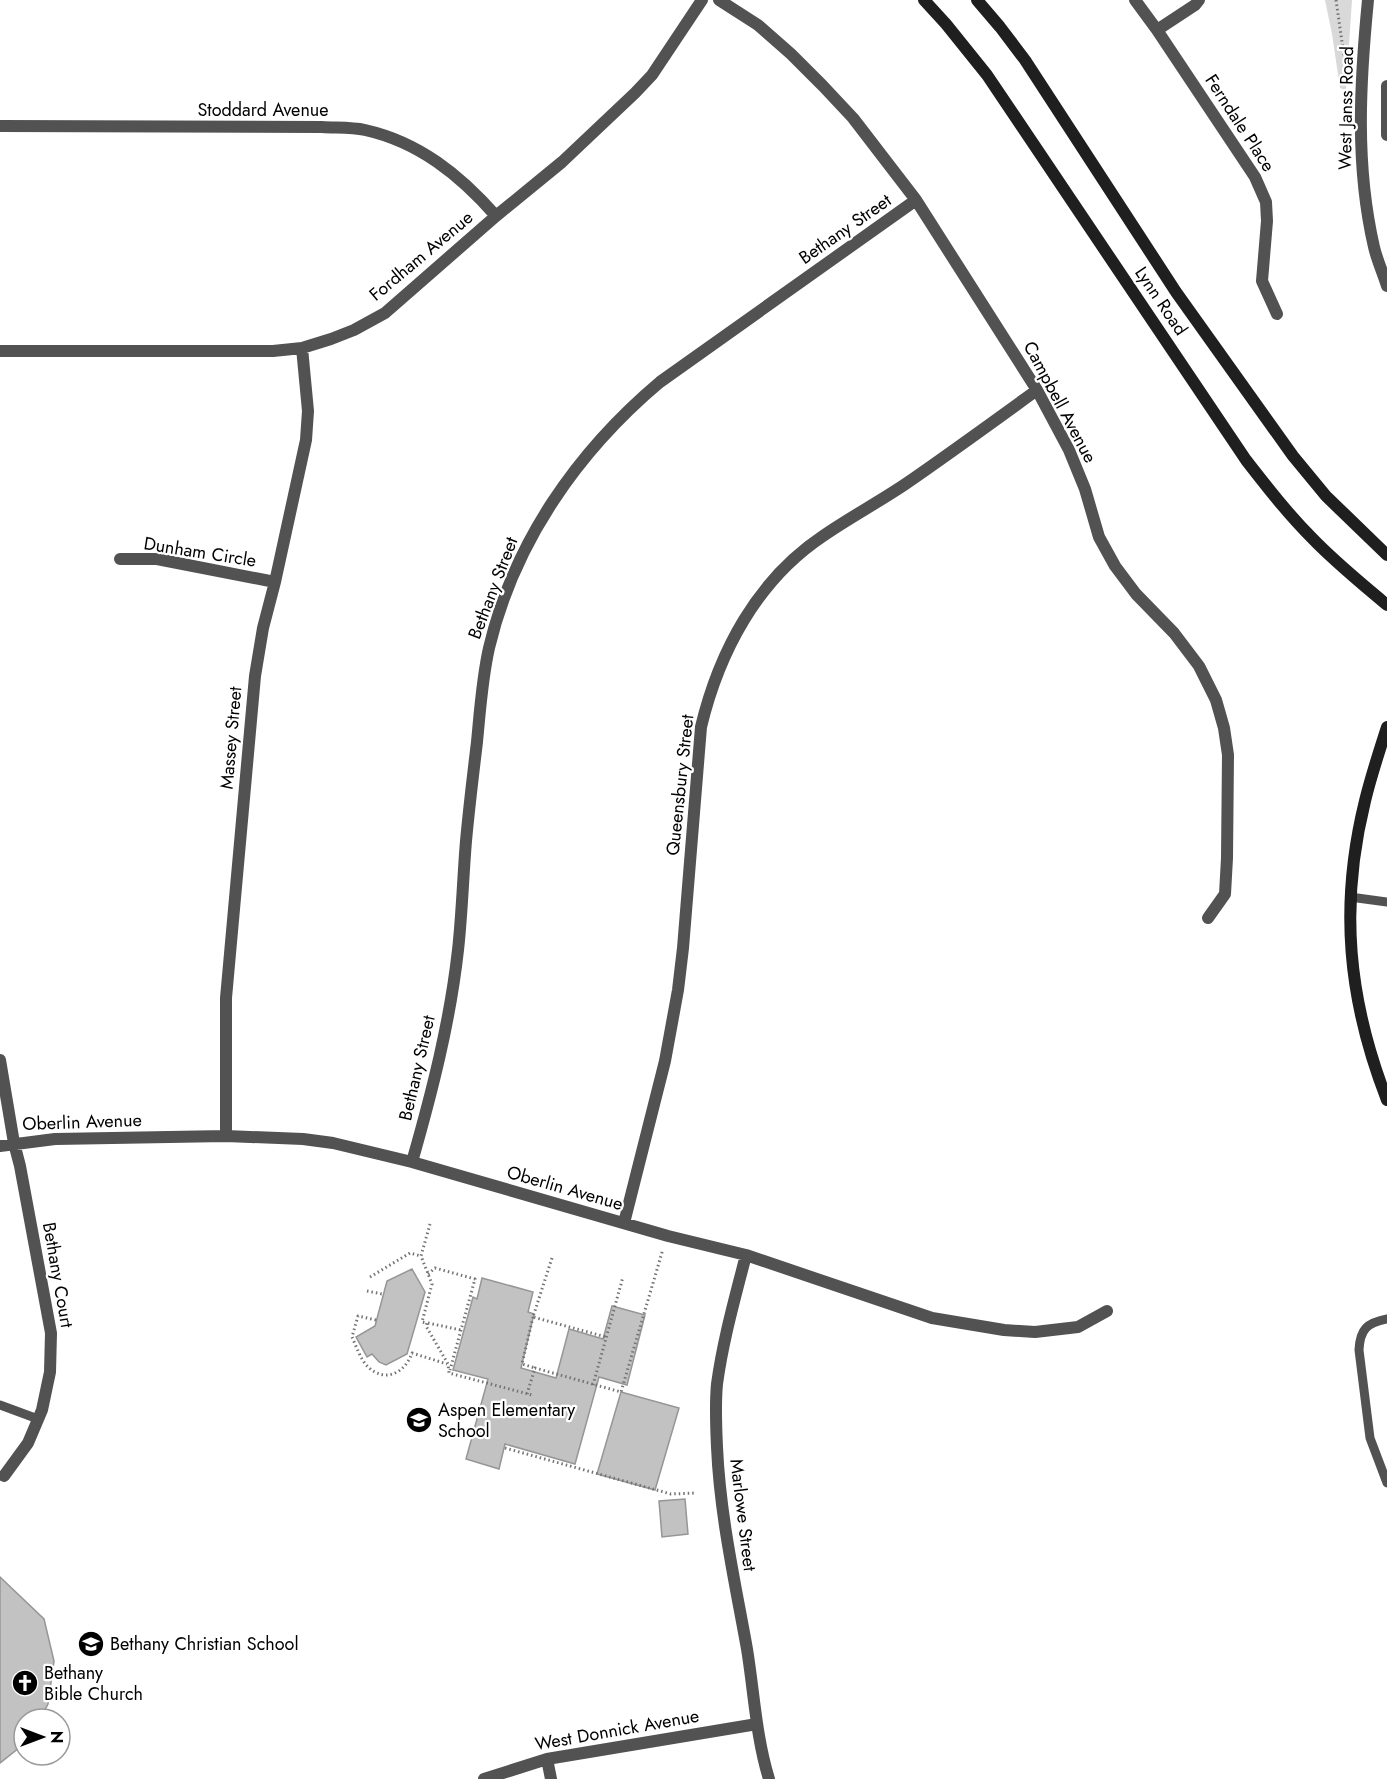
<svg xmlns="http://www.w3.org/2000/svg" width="1387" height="1779" viewBox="0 0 1387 1779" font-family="Jost,sans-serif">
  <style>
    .green { fill: #d9d9d9 }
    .building { fill: #c2c2c2; stroke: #969696; stroke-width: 1.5 }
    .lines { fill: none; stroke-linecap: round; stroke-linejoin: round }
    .path { stroke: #747474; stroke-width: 3; stroke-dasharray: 1.5 3; stroke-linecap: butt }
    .service { stroke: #525252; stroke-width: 9 }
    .minor { stroke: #525252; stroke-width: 12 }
    .secondary { stroke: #1f1f1f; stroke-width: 12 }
    .labels { text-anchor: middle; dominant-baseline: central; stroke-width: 4.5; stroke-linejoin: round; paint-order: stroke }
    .street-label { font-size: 18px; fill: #000; stroke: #fff }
    .poi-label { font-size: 18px; fill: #000; stroke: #fff; text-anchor: start }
  </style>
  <rect width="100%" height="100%" fill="#fff"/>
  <path class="green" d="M1325 0H1352L1346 90 1340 88 1332 34Z"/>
  <path class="building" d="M412 1269 425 1292 407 1354 386 1365 379 1362 372 1354 367 1357 356 1337 375 1326 387 1281Z
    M482 1278 533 1292 528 1312 534 1314 521 1368 556 1378 569 1329 603 1339 612 1306 645 1315 627 1385 599 1377 575 1464 505 1444 499 1469 466 1459 488 1379 453 1370 473 1297 477 1299Z
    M621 1392 679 1408 655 1490 597 1474Z
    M685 1499 688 1534 662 1537 659 1501Z
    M0 1577 44 1619 54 1661 48 1704 40 1719H24V1744L0 1763Z"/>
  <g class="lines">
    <path class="path" d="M1336 0 1347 77 1349 78
      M430 1224 421 1256 432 1284 422 1322 427 1323 426 1326 448 1364 449 1373 532 1395
      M552 1258 533 1317 606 1337
      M428 1274 435 1268 475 1279 450 1370
      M370 1277 410 1253 421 1256
      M367 1291 382 1294
      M533 1317 522 1364 535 1368
      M376 1320 358 1316 352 1337C356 1346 361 1360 368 1367 385 1383 405 1373 412 1353L447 1364
      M428 1323 461 1330
      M593 1385 623 1277
      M527 1394 535 1368 621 1392 663 1249
      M515 1407 528 1411
      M505 1448 671 1494 696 1493"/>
    <path class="service" d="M1350 897 1387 902
      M1387 1319C1367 1323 1360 1329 1359 1350L1370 1438 1387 1483
      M0 1405 38 1419"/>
    <path class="minor" d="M719 0 758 25 791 54 823 86 853 118 916 200 1037 390 1069 450 1085 489 1099 537 1115 566 1136 594 1174 633 1199 666 1216 700 1224 728 1228 755 1227 858 1225 894 1208 918
      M1135 0 1157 30 1255 177 1266 202 1267 221 1262 281 1277 314
      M1368 0C1360 82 1355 165 1374 247 1377 260 1383 273 1387 286
      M1157 30 1195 5 1199 0
      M1387 86V135
      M0 126 322 127C336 128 351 127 365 130 419 142 460 175 496 216
      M0 351H273L302 348 331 339 354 330 385 313 496 216 562 162 635 93 652 75 702 0
      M120 559H157L275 582
      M0 1060 14 1143 20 1166 51 1333 50 1372 42 1410 28 1443 4 1476
      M226 1136V998L255 676 263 628 275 582 306 440 308 411 302 348
      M0 1146 55 1139 226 1136 303 1139 333 1143 412 1162 668 1236 746 1255 932 1318 1004 1330 1035 1332 1078 1327 1107 1311
      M412 1162C432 1092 450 1022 458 950 462 914 463 877 466 841 469 808 473 775 477 742 480 711 482 679 489 648 514 542 578 451 660 382L916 200
      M624 1223 665 1061 678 990 683 948 701 727C719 652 757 580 823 536 849 518 877 503 904 485 949 454 993 422 1037 390
      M746 1255C735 1298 723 1340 717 1384 715 1405 716 1426 717 1447 720 1516 735 1582 747 1649 754 1692 756 1737 769 1779
      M547 1759 551 1779
      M484 1779 547 1759 757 1724"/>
    <path class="secondary" d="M924 0 946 24 987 75 1246 460C1267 487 1288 514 1312 538 1335 562 1361 583 1387 605
      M977 0 1000 27 1025 60 1176 292 1293 456 1326 496 1387 555
      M1387 727C1379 752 1371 776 1365 801 1339 906 1348 1000 1387 1100"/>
  </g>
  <defs>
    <g id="school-disc" transform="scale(1.35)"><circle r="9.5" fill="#000" stroke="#fff"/><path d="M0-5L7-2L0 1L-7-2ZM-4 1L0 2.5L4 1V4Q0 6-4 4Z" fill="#fff"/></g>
    <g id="church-disc" transform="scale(1.35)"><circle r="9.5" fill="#000" stroke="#fff"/><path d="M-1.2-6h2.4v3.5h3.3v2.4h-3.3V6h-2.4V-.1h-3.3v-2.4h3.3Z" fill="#fff"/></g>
  </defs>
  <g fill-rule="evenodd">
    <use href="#school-disc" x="419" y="1420"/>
    <use href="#school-disc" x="91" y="1644"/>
    <use href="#church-disc" x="25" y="1683"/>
  </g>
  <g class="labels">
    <g class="street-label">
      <text transform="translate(1346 108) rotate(-89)">West Janss Road</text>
      <text x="263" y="110">Stoddard Avenue</text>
      <text transform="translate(1240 123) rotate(57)">Ferndale Place</text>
      <text transform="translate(845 229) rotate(-35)">Bethany Street</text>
      <text transform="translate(421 256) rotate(-40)">Fordham Avenue</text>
      <text transform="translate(1161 301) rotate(56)">Lynn Road</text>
      <text transform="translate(1060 402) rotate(62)">Campbell Avenue</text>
      <text transform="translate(200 552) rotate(9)">Dunham Circle</text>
      <text transform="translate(493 588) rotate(-69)">Bethany Street</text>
      <text transform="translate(231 738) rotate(-85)">Massey Street</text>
      <text transform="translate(680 785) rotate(-84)">Queensbury Street</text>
      <text transform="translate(417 1068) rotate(-77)">Bethany Street</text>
      <text transform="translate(82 1122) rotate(-2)">Oberlin Avenue</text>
      <text transform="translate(565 1188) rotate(16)">Oberlin Avenue</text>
      <text transform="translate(58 1275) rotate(80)">Bethany Court</text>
      <text transform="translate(743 1515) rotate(83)">Marlowe Street</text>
      <text transform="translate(617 1730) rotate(-10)">West Donnick Avenue</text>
    </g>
    <g class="poi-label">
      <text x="438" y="1410">Aspen Elementary<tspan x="438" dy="21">School</tspan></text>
      <text x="110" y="1644">Bethany Christian School</text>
      <text x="44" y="1673">Bethany<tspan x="44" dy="21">Bible Church</tspan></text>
    </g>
  </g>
  <g transform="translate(42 1737) rotate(90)"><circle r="28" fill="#ffffff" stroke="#999999" stroke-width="1.5"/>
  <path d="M0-4.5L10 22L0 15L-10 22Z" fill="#000000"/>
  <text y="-9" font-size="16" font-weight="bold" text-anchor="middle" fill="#000000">N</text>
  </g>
</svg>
